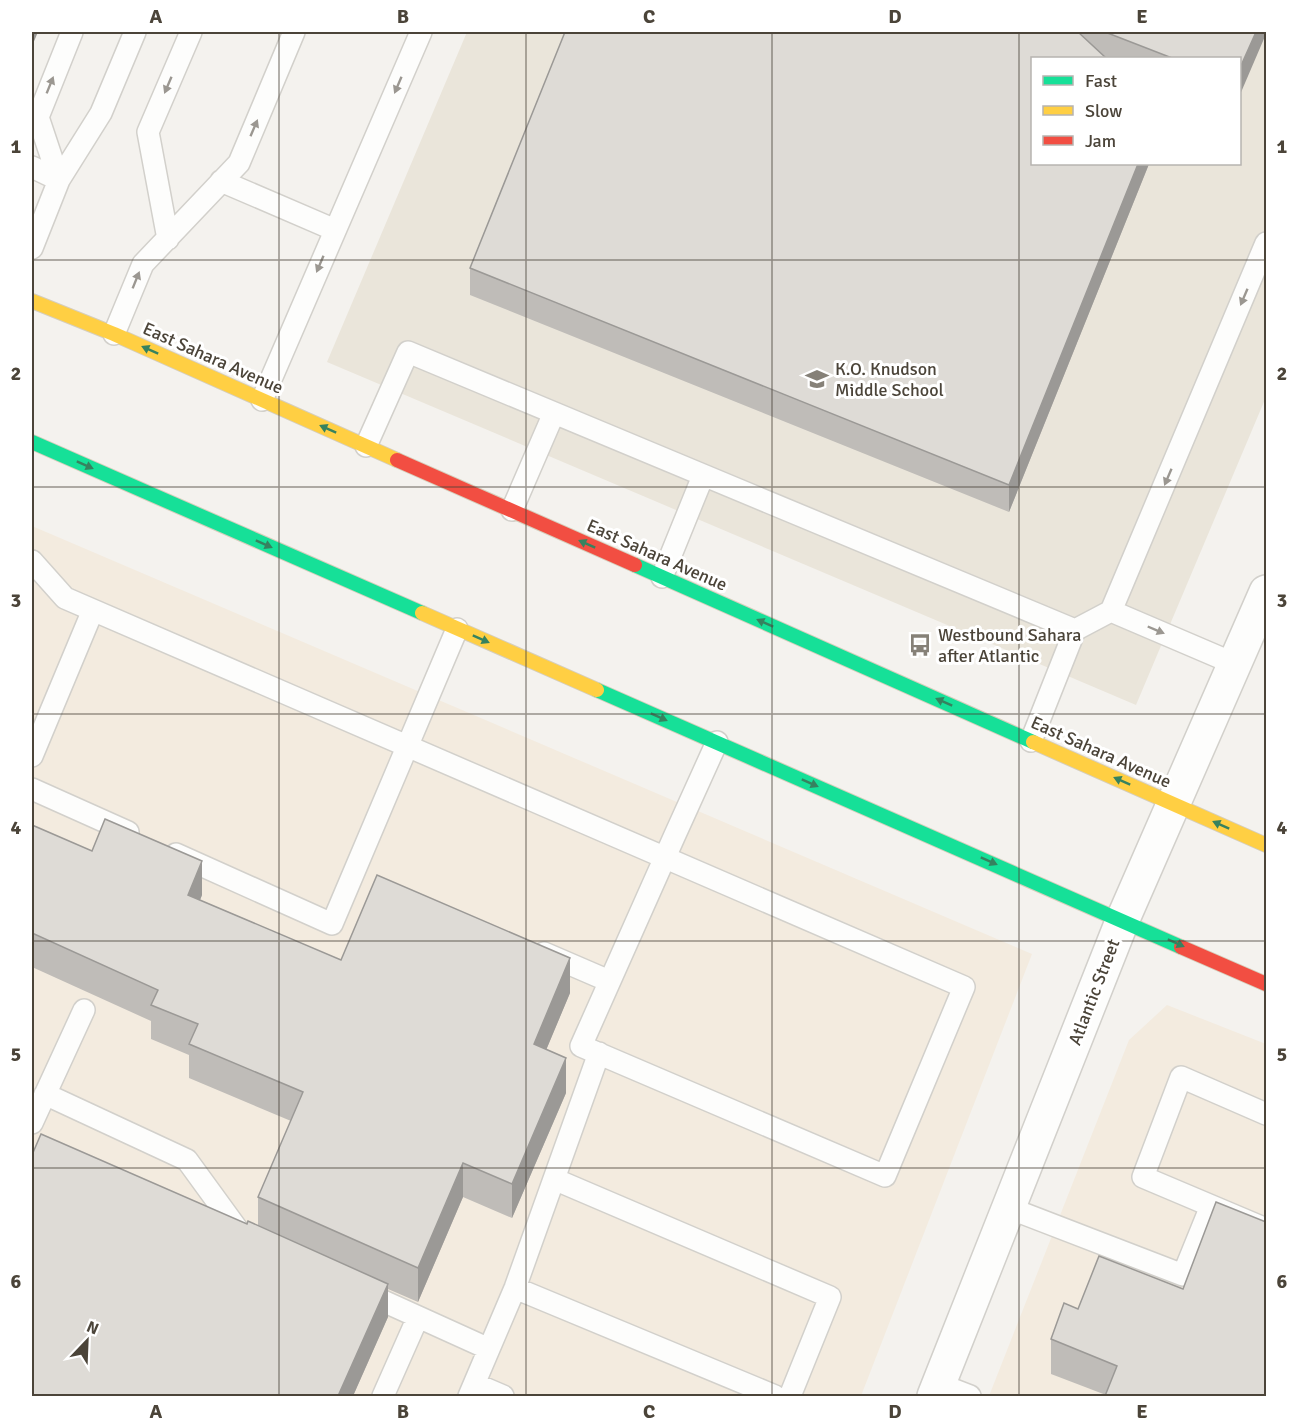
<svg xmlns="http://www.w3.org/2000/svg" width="1298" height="1428" viewBox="0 0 1298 1428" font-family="Signika,sans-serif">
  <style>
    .commercial { fill: #f3ebdf }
    .education { fill: #eae5da; fill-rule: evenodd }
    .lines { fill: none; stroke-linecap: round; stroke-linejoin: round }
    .lane-casing { stroke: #d2d0cb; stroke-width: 24 }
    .street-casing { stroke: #d2d0cb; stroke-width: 36 }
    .fast-casing { stroke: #d6cebb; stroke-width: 16 }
    .slow-casing { stroke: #d6cebb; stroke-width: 16 }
    .jam-casing { stroke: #d6cebb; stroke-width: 16 }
    .lane { stroke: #fdfdfc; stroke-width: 21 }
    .street { stroke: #fdfdfc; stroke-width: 33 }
    .fast { stroke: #16e098; stroke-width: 14 }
    .slow { stroke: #ffcf43; stroke-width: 14 }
    .jam { stroke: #f24e42; stroke-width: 14 }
    .wall { fill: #bfbcb8 }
    .shaded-wall { fill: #9b9996 }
    .building { fill: #dedbd6; stroke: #9b9996; stroke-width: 1.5 }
    .oneway { fill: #9b9791 }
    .oneway2 { fill: #36825f }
    .grid { fill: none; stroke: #4b4439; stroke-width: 1.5; stroke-opacity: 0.55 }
    .labels { text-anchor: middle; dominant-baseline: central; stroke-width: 6; stroke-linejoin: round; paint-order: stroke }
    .street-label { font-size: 18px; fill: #4b4439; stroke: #fff }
    .poi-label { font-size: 18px; fill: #4b4439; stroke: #fff; text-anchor: start }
    .neatline { fill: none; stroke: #4b4439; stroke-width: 2 }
    .grid-label { font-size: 20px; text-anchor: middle; font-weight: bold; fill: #4b4439 }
  </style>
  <rect width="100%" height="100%" fill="#f4f2ee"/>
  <path class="commercial" d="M32 526 1032 954 861 1396H32Z
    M1167 1005 1266 1044V1396H989L1129 1040Z"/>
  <path class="education" d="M467 32H1266V397L1136 705 327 362ZM1032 58H1240V164H1032Z"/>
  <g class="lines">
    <g class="lane-casing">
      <path id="lane" d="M32 167 59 180
        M59 180 38 117 72 32
        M221 181 335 230
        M168 239 148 132 191 32
        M32 248 59 180 101 113 135 32
        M114 334 143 264 239 163 294 32
        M262 400 421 32
        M366 446 408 352 1075 630 1031 741
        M512 510 554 413
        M32 561 65 598 964 987 885 1176 581 1046C626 944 671 843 717 742
        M662 577 703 476
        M1075 630 1111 611
        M1235 664 1111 611 1266 243
        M32 756 93 610
        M32 789 128 832
        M176 854 332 924 457 629
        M544 953 609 981
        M45 1094 187 1160 243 1237
        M1266 1114 1181 1077 1143 1177 1266 1229
        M32 1123 84 1010
        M554 1179 830 1297 790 1396
        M1009 1208 1183 1275 1211 1206
        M515 1288 775 1396
        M361 1291 489 1349
        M475 1384 503 1396
        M939 1384 970 1396
        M383 1396 418 1317
        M469 1396 515 1288 599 1053"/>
    </g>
    <g class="street-casing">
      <path id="street" d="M934 1396 1123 919 1266 592"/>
    </g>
    <g class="fast-casing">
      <path id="fast" d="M32 442 422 613
        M635 565 1033 742
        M597 690 1181 947"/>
    </g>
    <g class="slow-casing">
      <path id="slow" d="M32 301 114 334 397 460
        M422 613 597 690
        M1033 742 1266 845"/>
    </g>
    <g class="jam-casing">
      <path id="jam" d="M397 460 635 565
        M1181 947 1266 984"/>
    </g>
    <use href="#lane" class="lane"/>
    <use href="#street" class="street"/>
    <use href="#fast" class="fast"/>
    <use href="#slow" class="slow"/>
    <use href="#jam" class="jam"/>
  </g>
  <path class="wall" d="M565 32H1266L1239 58H1032V164H1149L1009 512 470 295V268Z
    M32 825 92 851 202 895 200 900 341 960 570 993 546 1050 566 1093 512 1218 463 1197 418 1302 388 1289V1317L353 1396H32L247 1224 258 1225V1197L291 1121 189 1078V1055L151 1039V1021L32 967Z
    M1266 1222 1106 1395 1051 1374V1339L1078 1309 1183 1289Z"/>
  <path class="shaded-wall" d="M32 32H38L32 46Z
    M1256 32H1266V34L1239 97V70Z
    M1138 164H1149L1009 512V485Z
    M202 861V895L188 930V895Z
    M570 958V993L534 1079V1044Z
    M566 1058V1093L512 1218V1184Z
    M463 1163V1197L418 1302V1268Z
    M388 1284V1317L353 1396H338Z"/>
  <path class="building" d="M565 32H1078L1106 58H1032V164H1138L1009 485 470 268Z
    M1105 32H1256L1239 70V58H1172Z
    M105 819 202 861 188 895 341 960 377 875 570 958 534 1044 566 1058 512 1184 463 1163 418 1268 258 1197 303 1092 189 1044 198 1024 151 1005 158 990 32 933V825L92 851Z
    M41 1134 247 1224 248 1221 388 1284 338 1396H32V1155Z
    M1216 1202 1266 1222V1396H1105L1117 1366 1051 1339 1064 1303 1078 1309 1099 1256 1183 1289Z"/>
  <defs><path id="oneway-solid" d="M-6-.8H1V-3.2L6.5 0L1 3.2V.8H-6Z" transform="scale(1.5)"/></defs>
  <g class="oneway">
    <use href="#oneway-solid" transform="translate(50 85) rotate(-68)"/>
    <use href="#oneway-solid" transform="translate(168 85) rotate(113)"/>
    <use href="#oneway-solid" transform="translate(398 85) rotate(113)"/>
    <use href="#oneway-solid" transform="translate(254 128) rotate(-67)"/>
    <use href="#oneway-solid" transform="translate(320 264) rotate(113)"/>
    <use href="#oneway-solid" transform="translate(136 280) rotate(-68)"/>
    <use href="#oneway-solid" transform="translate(1244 297) rotate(113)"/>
    <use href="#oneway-solid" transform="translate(1168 477) rotate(113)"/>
    <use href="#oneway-solid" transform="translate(1156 630) rotate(23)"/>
  </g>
  <g class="oneway2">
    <use href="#oneway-solid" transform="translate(150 350) rotate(-156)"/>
    <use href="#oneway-solid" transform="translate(328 429) rotate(-156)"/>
    <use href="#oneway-solid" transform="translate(85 465) rotate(24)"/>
    <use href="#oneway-solid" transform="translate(264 544) rotate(24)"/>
    <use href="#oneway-solid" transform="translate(587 544) rotate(-156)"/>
    <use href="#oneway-solid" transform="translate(765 623) rotate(-156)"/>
    <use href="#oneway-solid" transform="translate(481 639) rotate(24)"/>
    <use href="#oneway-solid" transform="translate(944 702) rotate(-156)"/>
    <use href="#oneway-solid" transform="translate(659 717) rotate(24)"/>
    <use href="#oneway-solid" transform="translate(1122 781) rotate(-156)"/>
    <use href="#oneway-solid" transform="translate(810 783) rotate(24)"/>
    <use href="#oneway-solid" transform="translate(1221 825) rotate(-156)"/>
    <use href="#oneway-solid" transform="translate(989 861) rotate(24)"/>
    <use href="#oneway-solid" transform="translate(1176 943) rotate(24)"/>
  </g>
  <path class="grid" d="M279 32V1396M526 32V1396M772 32V1396M1019 32V1396M32 260H1266M32 487H1266M32 714H1266M32 941H1266M32 1168H1266"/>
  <defs>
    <g id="school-bare" transform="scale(1.8)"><path d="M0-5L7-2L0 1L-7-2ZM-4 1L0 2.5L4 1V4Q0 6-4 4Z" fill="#868178" stroke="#fff" stroke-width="2.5" paint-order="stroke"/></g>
    <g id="bus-bare" transform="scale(1.8)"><path d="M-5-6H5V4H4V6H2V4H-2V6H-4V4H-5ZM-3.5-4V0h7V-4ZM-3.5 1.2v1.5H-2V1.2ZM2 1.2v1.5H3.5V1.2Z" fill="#868178" stroke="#fff" stroke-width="2.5" paint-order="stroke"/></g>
  </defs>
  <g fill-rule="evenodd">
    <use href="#school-bare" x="817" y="379"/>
    <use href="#bus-bare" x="920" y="645"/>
  </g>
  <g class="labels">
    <g class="street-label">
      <text transform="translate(213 358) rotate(24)">East Sahara Avenue</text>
      <text transform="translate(657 555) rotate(24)">East Sahara Avenue</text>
      <text transform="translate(1101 752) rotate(24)">East Sahara Avenue</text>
      <text transform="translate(1094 992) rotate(-69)">Atlantic Street</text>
    </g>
    <g class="poi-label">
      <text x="835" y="369">K.O. Knudson<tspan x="835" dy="21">Middle School</tspan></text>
      <text x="938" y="635">Westbound Sahara<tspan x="938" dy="21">after Atlantic</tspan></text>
    </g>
  </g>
  <rect width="1298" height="1428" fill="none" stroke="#ffffff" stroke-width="66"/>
  <rect x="1031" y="57" width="210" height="108" fill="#ffffff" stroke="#b7b4b0" stroke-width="1.5"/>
  <rect x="1043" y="76" width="30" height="9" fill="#16e098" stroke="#b7b4b0" stroke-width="1.5"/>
  <text x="1085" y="87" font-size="18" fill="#4b4439">Fast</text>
  <rect x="1043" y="106" width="30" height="9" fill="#ffcf43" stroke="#b7b4b0" stroke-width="1.5"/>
  <text x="1085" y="117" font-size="18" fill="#4b4439">Slow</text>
  <rect x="1043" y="136" width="30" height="9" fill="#f24e42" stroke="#b7b4b0" stroke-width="1.5"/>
  <text x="1085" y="147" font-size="18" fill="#4b4439">Jam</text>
  <g transform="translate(87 1341) rotate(23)" stroke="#ffffff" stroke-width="4.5" paint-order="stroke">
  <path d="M0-4.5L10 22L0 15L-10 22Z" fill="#4b4439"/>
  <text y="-9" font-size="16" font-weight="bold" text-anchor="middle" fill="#4b4439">N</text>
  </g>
  <rect x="33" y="33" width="1232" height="1362" class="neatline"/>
  <g class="grid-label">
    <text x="156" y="23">A</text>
    <text x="403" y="23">B</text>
    <text x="649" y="23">C</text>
    <text x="895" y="23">D</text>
    <text x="1142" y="23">E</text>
    <text x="16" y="153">1</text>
    <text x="1282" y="153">1</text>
    <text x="16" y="380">2</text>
    <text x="1282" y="380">2</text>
    <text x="16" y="607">3</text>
    <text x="1282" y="607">3</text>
    <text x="16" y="834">4</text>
    <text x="1282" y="834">4</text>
    <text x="16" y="1061">5</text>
    <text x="1282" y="1061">5</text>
    <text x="16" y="1288">6</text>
    <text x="1282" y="1288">6</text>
    <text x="156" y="1418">A</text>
    <text x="403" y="1418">B</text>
    <text x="649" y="1418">C</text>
    <text x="895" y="1418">D</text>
    <text x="1142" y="1418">E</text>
  </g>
</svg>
